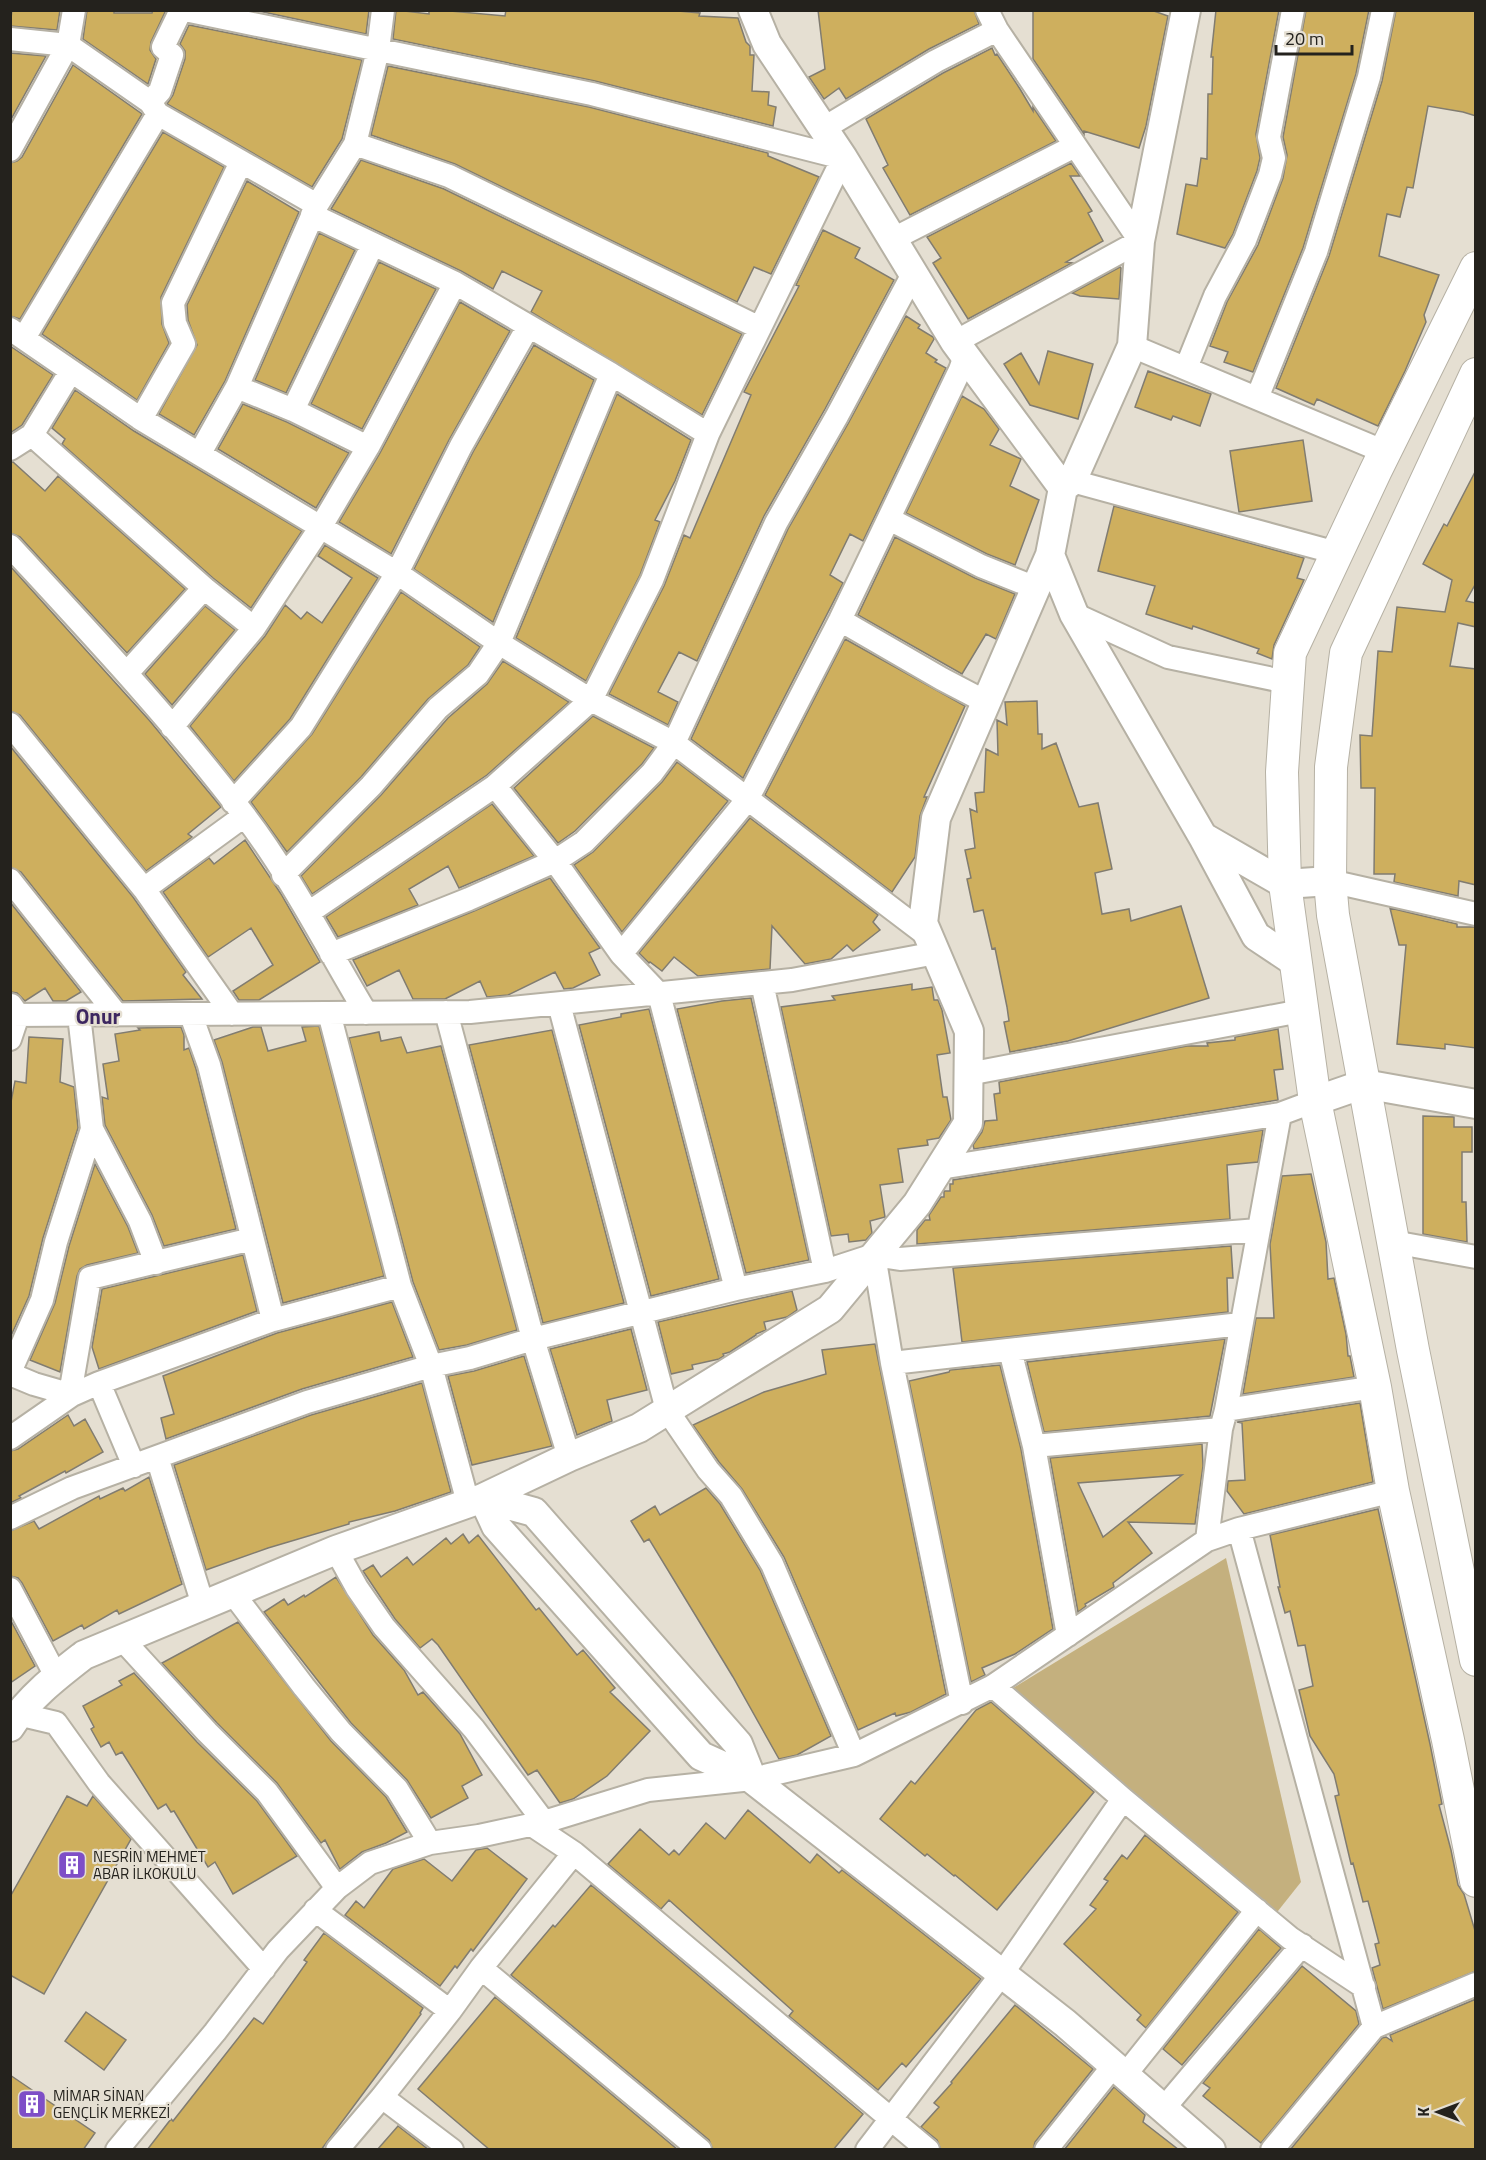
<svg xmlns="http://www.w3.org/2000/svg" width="1486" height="2160" viewBox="0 0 1486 2160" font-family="'Titillium Web',sans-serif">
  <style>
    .green { fill: #c4b07e }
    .building { fill: #ceaf5e; stroke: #817c70; stroke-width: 1.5; fill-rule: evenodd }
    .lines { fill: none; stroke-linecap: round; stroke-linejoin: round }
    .minor-casing { stroke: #b6b1a4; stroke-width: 26 }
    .tertiary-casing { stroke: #b6b1a4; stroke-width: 32 }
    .secondary-casing { stroke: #b6b1a4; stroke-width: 34 }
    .minor { stroke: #fff; stroke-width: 22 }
    .tertiary { stroke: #fff; stroke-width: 28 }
    .secondary { stroke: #fff; stroke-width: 32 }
    .labels { text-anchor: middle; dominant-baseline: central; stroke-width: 4.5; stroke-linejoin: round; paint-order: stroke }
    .poi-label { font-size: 15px; fill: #24221d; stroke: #e5dfd2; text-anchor: start }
    .district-label { font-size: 21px; font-weight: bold; fill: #3d2761; stroke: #e5dfd2 }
  </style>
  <rect width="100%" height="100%" fill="#e5dfd2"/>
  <path class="green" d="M1226 1558 1301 1882 1274 1916 1013 1688Z"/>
  <path class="building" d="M12 10H60L57 30 10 26Z
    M87 10H114V13H152L153 10H166L151 42 150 50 156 59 148 84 83 39Z
    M254 10H369L366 34Z
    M396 10 429 14V10H439L505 16 506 10 678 11 700 13 699 16 738 18 746 42 750 46V55H754L752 91 769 92 768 105 776 107 773 126 595 81 393 39Z
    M818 10H974L979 24 929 49 846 99 839 88 824 99 809 77 825 69Z
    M1033 10H1151L1168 16 1146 126 1139 148 1084 131V134L1033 59Z
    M1216 10H1279L1256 134 1260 158 1257 171 1233 234 1225 248 1177 234 1186 184 1197 186 1201 158 1207 159 1208 94H1212L1213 57H1211Z
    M1306 10H1369L1356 74 1303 248 1253 372 1224 362 1228 352 1210 346 1227 302 1258 245 1283 178 1287 155 1283 137Z
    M1396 10H1476V116L1463 112 1428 106 1413 188 1407 187 1400 217 1387 214 1379 256 1439 275 1424 315 1426 322 1405 371 1378 426 1317 399 1314 405 1276 388 1329 256 1382 81Z
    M189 25 362 60 342 139 312 187 167 104 173 95 185 59V51L180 44Z
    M992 48 995 55 997 54 1020 89 1033 111V107L1056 141 910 215 883 168 888 165 866 119 943 73Z
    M10 53 46 56 10 121Z
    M73 65 142 114 20 319 10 316V163L17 161 22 157Z
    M388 66 589 107 768 153V156L819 177 771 274 754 267 737 302 455 164 371 135Z
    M163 132 224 167 161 297 162 324 169 343 137 400 42 334Z
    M361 160 444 189 742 334 702 415 531 312 542 291 502 271 493 289 461 271 331 209Z
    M1071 163 1080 176H1070L1092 211 1088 213 1103 241 1066 262 1072 263 968 319 933 263 941 258 927 237Z
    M247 181 299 212 225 381 194 435 159 414 197 345 188 320 187 305Z
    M823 230 860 248 855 258 894 280 825 409 764 516 697 661 679 652 658 692 678 702 668 725 609 694 664 586 684 535 690 538 751 395 744 392 799 286 796 285Z
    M319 233 355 250 286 393 255 380Z
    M379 262 436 289 362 429 311 404Z
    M1120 267 1121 268 1119 299 1080 296 1072 293Z
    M460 302 510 331 449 440 391 554 339 522 380 453Z
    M906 316 920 325 918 328 933 337 934 339 926 353 937 360 935 362 946 368 863 541 850 534 830 575 843 583 743 778 691 739 788 529 849 422Z
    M534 345 594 380 493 622 414 569 473 452Z
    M10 346 53 375 22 425 10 433Z
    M1048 351 1093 364 1078 419 1030 405 1004 364 1021 353 1039 384Z
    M1148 371 1211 394 1200 426 1173 416 1171 420 1135 407Z
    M75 390 134 431 302 531 251 608 213 578 62 444 65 439 52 428Z
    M617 394 691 440 675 481 655 520 660 522 640 575 586 681 516 638Z
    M962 396 984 409 999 429 990 445 1021 459 1010 486 1039 500 1015 565 987 554 906 513Z
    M243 404 287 422 349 453 316 508 218 449Z
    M1303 440 1312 501 1239 512 1230 451Z
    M10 462H13L45 491 58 476 185 589 127 653 20 537 10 533Z
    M1476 470V583L1466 601 1476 603V627L1458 623 1450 666 1476 669V885L1459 881 1458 896 1394 882 1395 874H1374L1375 788H1361L1360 735 1372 736 1378 651 1392 652 1397 607 1445 612 1452 580 1423 564 1444 524 1447 526Z
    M1114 506 1304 558 1297 578 1304 580 1274 645 1272 659 1257 653 1259 649 1193 626 1192 629 1146 614 1155 586 1098 571Z
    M895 537 975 578 1015 594 996 639 986 634 962 674 858 615Z
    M325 545 378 578 290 719 234 781 190 726 265 636 285 605 301 619 307 612 322 623 352 578 318 556Z
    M10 566 149 720 221 807 188 834 192 837 146 871 20 715 10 711Z
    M401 592 480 647 468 665 428 699 361 777 287 852 251 802 312 734Z
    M205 606 235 630 172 705 145 674Z
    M845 639 965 706 924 797H927L920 816 915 857 892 892 765 795Z
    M503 661 569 702 487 775 312 894 301 876 381 795 448 718 487 684Z
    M1037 701 1038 734H1042V749L1056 743 1079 807 1098 803 1112 869 1095 873 1102 914 1129 909 1131 921 1181 906 1209 998 1068 1041 1010 1052 1004 1022 1009 1021 1007 1007 995 948 992 949 983 910 974 912 967 879 971 878 965 850 975 848 970 809 977 812 975 793 984 792 986 749 998 755 997 720 1007 725 1005 702Z
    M593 716 654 748 642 764 575 831 558 843 514 788Z
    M10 746 133 897 186 972 183 975 202 999 123 1001 21 872 10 867Z
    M677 762 728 801 622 932 574 865 593 852 662 782Z
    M492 804 534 856 459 888 448 866 409 889 418 905 338 937 326 917Z
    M750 818 878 915 873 922 880 930 853 951 847 945 831 959 805 964 772 926 770 969 698 976 674 957 662 971 650 962 649 963 639 953Z
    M245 840 281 894 320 962 259 1000H239L233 991 273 965 251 928 208 957 163 892 209 858 214 864Z
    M550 878 600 948 589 953 600 975 573 988 564 989 555 972 508 995 487 997 480 981 445 999H413L399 970 367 986 353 960 474 911Z
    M10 902 81 992 66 1001H53L45 988 25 1001 17 993 11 992Z
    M1390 908 1457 924V927H1476V1048L1445 1044V1049L1397 1044 1406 945H1399Z
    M912 984V990L932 987 934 1000H938L942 1010 950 1053 937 1055 943 1097H947L951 1120 939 1138 927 1140 928 1145 898 1149 903 1182 880 1185 885 1217 870 1221 872 1233 866 1240 849 1242 848 1234 831 1236 781 1007 835 1000 832 996Z
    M751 998 809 1260 746 1273 677 1009 722 1001Z
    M649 1009 719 1279 651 1296 579 1025 621 1017V1014Z
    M319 1026 384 1276 283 1303 222 1062 214 1040 253 1027H261L268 1051 306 1041 302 1027Z
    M181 1027 184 1035V1050L189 1048 196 1069 236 1229 164 1246 152 1215 105 1125 102 1097 108 1099 103 1064 119 1061 115 1034 140 1030 138 1028Z
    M1278 1029 1283 1069 1274 1070 1278 1100 974 1149 973 1145 982 1132 985 1121 997 1120 994 1094 1000 1093 999 1082 1187 1046H1208L1207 1043 1235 1040V1037Z
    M552 1030 624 1303 543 1323 469 1045Z
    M379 1032 381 1041 401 1037 407 1053 441 1046 517 1330 467 1345 439 1350 413 1282 349 1038Z
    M29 1037 63 1039 60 1082 74 1087 78 1128 43 1238 29 1296 10 1338V1107L15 1081 26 1083Z
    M1423 1116 1454 1117V1127H1472V1152H1462V1202H1466L1467 1242 1423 1234Z
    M1263 1130 1258 1162 1227 1165 1230 1219 917 1244V1230L925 1220H930L929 1215 941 1197H944V1191H950V1184H953V1180Z
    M95 1164 128 1227 138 1253 87 1265 80 1269 77 1276 60 1372 30 1360 55 1303 69 1246Z
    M1311 1174 1326 1242 1328 1279 1334 1278 1346 1334 1348 1356H1350L1354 1377 1243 1394 1256 1318H1274L1270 1244 1282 1176Z
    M1231 1246 1233 1278H1227L1228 1312 962 1342 953 1268Z
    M243 1255 257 1311 99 1369 92 1347 102 1289Z
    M792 1291 797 1310 787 1317 764 1322 766 1330 756 1334V1335L730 1352 723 1354 724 1356 719 1359 692 1365 693 1369 671 1374 658 1322Z
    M392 1302 413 1357 302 1389 166 1439 161 1418 174 1414 163 1376 277 1333Z
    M631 1329 647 1390 607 1400 612 1421 577 1435 550 1349Z
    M1225 1339 1210 1416 1044 1432 1027 1362Z
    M875 1344 946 1694 911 1712 896 1716 895 1713 858 1730 784 1557 742 1489 719 1462 693 1425 764 1392 826 1374 822 1350Z
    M524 1356 552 1446 472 1465 448 1376 474 1371Z
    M1000 1365 1021 1449 1053 1629 1015 1654 982 1668 985 1675 971 1682 909 1381 949 1372 950 1370Z
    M422 1383 451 1492 395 1511 349 1522V1524L268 1548 206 1570 174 1465 311 1415Z
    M1360 1403 1373 1482 1244 1514 1227 1491 1228 1481 1245 1480 1242 1423 1237 1422Z
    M68 1415 74 1426 85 1419 103 1452 66 1473 65 1471 19 1496 21 1498 10 1503V1451L18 1449Z
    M1202 1444 1203 1466 1195 1524 1128 1522 1152 1553 1113 1583 1114 1587 1085 1604 1086 1606 1078 1612 1050 1458ZM1182 1475 1103 1537 1078 1483Z
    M149 1477 182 1584 119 1614 117 1610 84 1629 82 1625 53 1641 22 1583 18 1578 10 1576V1531L34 1521 39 1529 99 1496 100 1499 123 1488 125 1491Z
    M706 1488 720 1504 760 1570 831 1736 797 1755 779 1759 733 1677 649 1539 644 1542 631 1521 655 1506 660 1515Z
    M1378 1509 1430 1744 1442 1804 1439 1805 1451 1850 1458 1885 1464 1894 1476 1934V1971L1383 2009 1372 1968 1380 1965 1375 1944 1379 1943 1368 1901 1363 1902 1353 1863 1351 1864 1335 1796 1339 1795 1334 1774 1310 1736 1299 1690 1313 1686 1305 1645 1298 1646 1290 1611 1285 1613 1278 1587H1280L1270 1535Z
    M463 1534 469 1543 478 1535 536 1610 539 1608 577 1655 583 1650 615 1688 610 1692 650 1731 607 1776 573 1799 560 1803 537 1770 528 1775 438 1645 432 1639 420 1648 395 1619 363 1571 373 1565 381 1577 407 1557 413 1565 446 1538 451 1544Z
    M336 1577 373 1635 404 1670 418 1695 423 1692 460 1734 482 1775 462 1786 468 1798 431 1818 407 1780 351 1723 264 1612 284 1599 288 1605 304 1595 305 1597Z
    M10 1619 35 1666 10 1683Z
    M238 1622 331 1741 386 1797 407 1832 386 1843 362 1852 340 1869 325 1840 321 1843 277 1783 217 1723 162 1663Z
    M134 1673 197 1742 257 1801 297 1856 233 1894 215 1862 208 1867 174 1811 171 1812 166 1804 158 1809 122 1752 116 1755 109 1742 101 1747 91 1729 94 1727 83 1706 122 1685 119 1681Z
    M991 1702 1094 1792 997 1910 955 1875 954 1876 927 1854 925 1856 880 1819 911 1781 915 1784 976 1710Z
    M67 1796 87 1806 93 1796 131 1839 44 1994 10 1975V1897Z
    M748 1810 810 1863 817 1854 839 1873 842 1870 981 1979 906 2067 902 2063 878 2090 789 2016 793 2011 669 1900 661 1909 608 1864 640 1829 669 1855 674 1850 679 1855 706 1823 725 1839Z
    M1145 1835 1238 1912 1146 2028 1137 2020 1141 2015 1064 1944 1096 1909 1090 1905 1108 1881 1104 1879 1122 1855 1127 1859Z
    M487 1848 527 1879 473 1951 471 1949 457 1968 455 1966 440 1986 345 1915 356 1901 364 1908 393 1869 424 1859 452 1881 476 1850Z
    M591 1885 863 2114 833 2150H713L709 2140 511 1975 553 1925 555 1927Z
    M1259 1929 1281 1948 1182 2065 1163 2049Z
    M324 1933 423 2008 420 2013 421 2014 391 2056 321 2150H147L171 2119 173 2121 254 2018 263 2024 307 1962 304 1960Z
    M1302 1966 1356 2011 1359 2024 1261 2143 1203 2096 1210 2088 1203 2083Z
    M495 1997 678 2150H490L418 2089Z
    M1476 1999V2150H1290L1382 2038 1386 2037 1392 2041 1390 2035Z
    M1015 2005 1093 2069 1035 2142 1033 2150H941L937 2140 921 2127 939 2107 934 2103 952 2083 951 2082Z
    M86 2012 126 2040 104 2070 65 2041Z
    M10 2075 95 2133 83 2150H10Z
    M1114 2087 1145 2115 1143 2122 1179 2150H1064Z
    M398 2126 429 2150H377Z"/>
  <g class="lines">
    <g class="minor-casing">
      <path id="minor" d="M185 10 592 94 843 158 708 434 652 580 591 700 495 786 308 913
        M10 39 68 45 150 102 158 114 317 205
        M150 102 160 91 172 55 163 47 181 10
        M824 128 936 61 997 30
        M355 144 449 176 760 328
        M10 150 68 45 74 10
        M312 215 455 283 611 374 708 434
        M891 240 1075 146
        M10 329 141 419 397 573 499 643 591 700 674 743 928 936
        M24 338 158 114
        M955 342 1140 241 997 30 987 10
        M1132 346 1385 452
        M1186 368 1215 296 1245 240 1270 175 1274 158 1269 137 1293 10
        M237 387 293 410 368 447
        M1257 398 1316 252 1369 77 1383 10
        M293 410 373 244
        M141 419 184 344 175 323 173 303 241 162
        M32 435 71 371
        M10 449 32 435 204 588 254 628
        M200 453 237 387 317 205 355 144 378 50 383 10
        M1072 481 1337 553
        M889 519 981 566 1036 588
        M10 546C91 634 172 720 244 815 290 875 327 948 366 1013
        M1074 614 1168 657 1287 682
        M840 620 942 679 986 702
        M127 673 204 588
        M10 724 144 889 232 1014
        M172 727 254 628 320 528 368 447 455 283
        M495 786 555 861 621 954 659 994 736 1289
        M233 802 301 727 397 573 461 446 528 327
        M283 875 371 786 438 708 478 674 499 643 611 374
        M10 880 117 1015
        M1330 881 1476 914
        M144 889 244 816
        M331 954 469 899 555 861 584 842 652 773 674 743 776 523 837 416 913 274
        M621 954 747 800 840 620 960 370 965 356
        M762 983 825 1271
        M559 1004 667 1410 708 1470 731 1496 772 1564 854 1755
        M446 1012 533 1339 569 1457
        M329 1013 400 1286 431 1366 468 1503
        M10 1015 470 1012 792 980 936 953
        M191 1015 209 1065 273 1320
        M10 1039 18 1015 11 1005
        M968 1074 1301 1011
        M92 1129 140 1221 156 1263
        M940 1168 1280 1114
        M1393 1242 1476 1257
        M874 1255 892 1363 962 1703
        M1010 1350 1034 1446 1068 1635
        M892 1363 1241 1324
        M10 1372 42 1300 56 1242 92 1129 79 1015
        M10 1374 34 1384 72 1395 99 1383 134 1466
        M99 1383 273 1320 400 1286
        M70 1394 90 1278 252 1239
        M1226 1410 1375 1387
        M10 1438 72 1395
        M1034 1446 1221 1429
        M157 1457 203 1605
        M10 1518 72 1488 307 1402 431 1366 470 1358 533 1339 736 1289 825 1271 874 1255 900 1259 1258 1230
        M1239 1529 1374 2027
        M1207 1540 1221 1429 1226 1410 1280 1114 1315 1101
        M336 1550 357 1588 384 1627 474 1729 544 1822
        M10 1589 56 1676
        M232 1592 304 1687 341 1732 397 1789 430 1843
        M122 1639 207 1732 267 1792 337 1888
        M993 1686 1123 1799 1290 1938 1364 1987
        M18 1714 56 1723 99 1783 264 1969
        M532 1825 574 1853 928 2150
        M315 1910 450 2011
        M481 1968 700 2150
        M1125 2075 1257 1910
        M382 2097 452 2150
        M1164 2108 1302 1945
        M117 2150 215 2032 278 1950 337 1888 370 1863 430 1843 479 1836 544 1822 648 1790 752 1779 854 1755 993 1686 1207 1540 1239 1529 1393 1491
        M337 2150 382 2097 450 2011 481 1968 574 1853
        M867 2150 1001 1975 1123 1799
        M1046 2150 1114 2065
        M1272 2150 1374 2027 1476 1984"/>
    </g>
    <g class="tertiary-casing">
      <path id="tertiary" d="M753 10 767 44 843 158 955 342 1063 488
        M1050 555 1074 614 1203 837 1256 936 1295 962
        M1205 838 1285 884 1330 881
        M1315 1101 1364 1084 1476 1104
        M483 1498 496 1526 701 1756 752 1779 1065 2023 1211 2150
        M483 1498 534 1512 738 1744 752 1779
        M10 1727C28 1698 57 1676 84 1655L336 1550 483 1498 569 1457 639 1428 830 1309 917 1204 968 1123 969 1031 923 923 936 818 1050 555 1063 488 1072 481 1132 346 1140 241 1186 10"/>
    </g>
    <g class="secondary-casing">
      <path id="secondary" d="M1476 268 1376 470 1290 653 1282 772 1285 884 1315 1101 1375 1387 1393 1491 1448 1740 1476 1881
        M1476 374 1346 653 1331 767 1330 881 1333 915 1413 1350 1476 1660"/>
    </g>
    <use href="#minor" class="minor"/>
    <use href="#tertiary" class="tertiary"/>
    <use href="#secondary" class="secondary"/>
  </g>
  <defs>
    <g id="building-square" transform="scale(1.5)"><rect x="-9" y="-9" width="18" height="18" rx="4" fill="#7e4ec7" stroke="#e5dfd2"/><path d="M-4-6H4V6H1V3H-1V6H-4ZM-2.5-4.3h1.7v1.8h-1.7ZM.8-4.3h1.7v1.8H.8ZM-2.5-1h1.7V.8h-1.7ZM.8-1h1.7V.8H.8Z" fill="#fff"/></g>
  </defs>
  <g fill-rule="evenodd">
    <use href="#building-square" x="72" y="1865"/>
    <use href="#building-square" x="32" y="2104"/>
  </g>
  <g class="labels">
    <g class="poi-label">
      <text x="93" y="1856">NESRİN MEHMET<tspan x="93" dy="17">ABAR İLKOKULU</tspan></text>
      <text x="53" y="2095">MİMAR SİNAN<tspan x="53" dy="17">GENÇLİK MERKEZİ</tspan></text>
    </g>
    <g class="district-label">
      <text x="98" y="1016">Onur</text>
    </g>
  </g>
  <rect width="1486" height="2160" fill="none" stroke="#24221d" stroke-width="24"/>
  <g transform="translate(1438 2112) rotate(270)" stroke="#e5dfd2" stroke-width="4.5" paint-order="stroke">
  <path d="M0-4.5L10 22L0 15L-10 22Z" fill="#24221d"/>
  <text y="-9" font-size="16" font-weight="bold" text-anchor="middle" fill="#24221d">K</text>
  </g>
  <path d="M1276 45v9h76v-9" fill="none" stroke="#24221d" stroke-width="3"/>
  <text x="1285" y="45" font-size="18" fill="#24221d" stroke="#e5dfd2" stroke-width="4.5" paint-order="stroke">20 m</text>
</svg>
